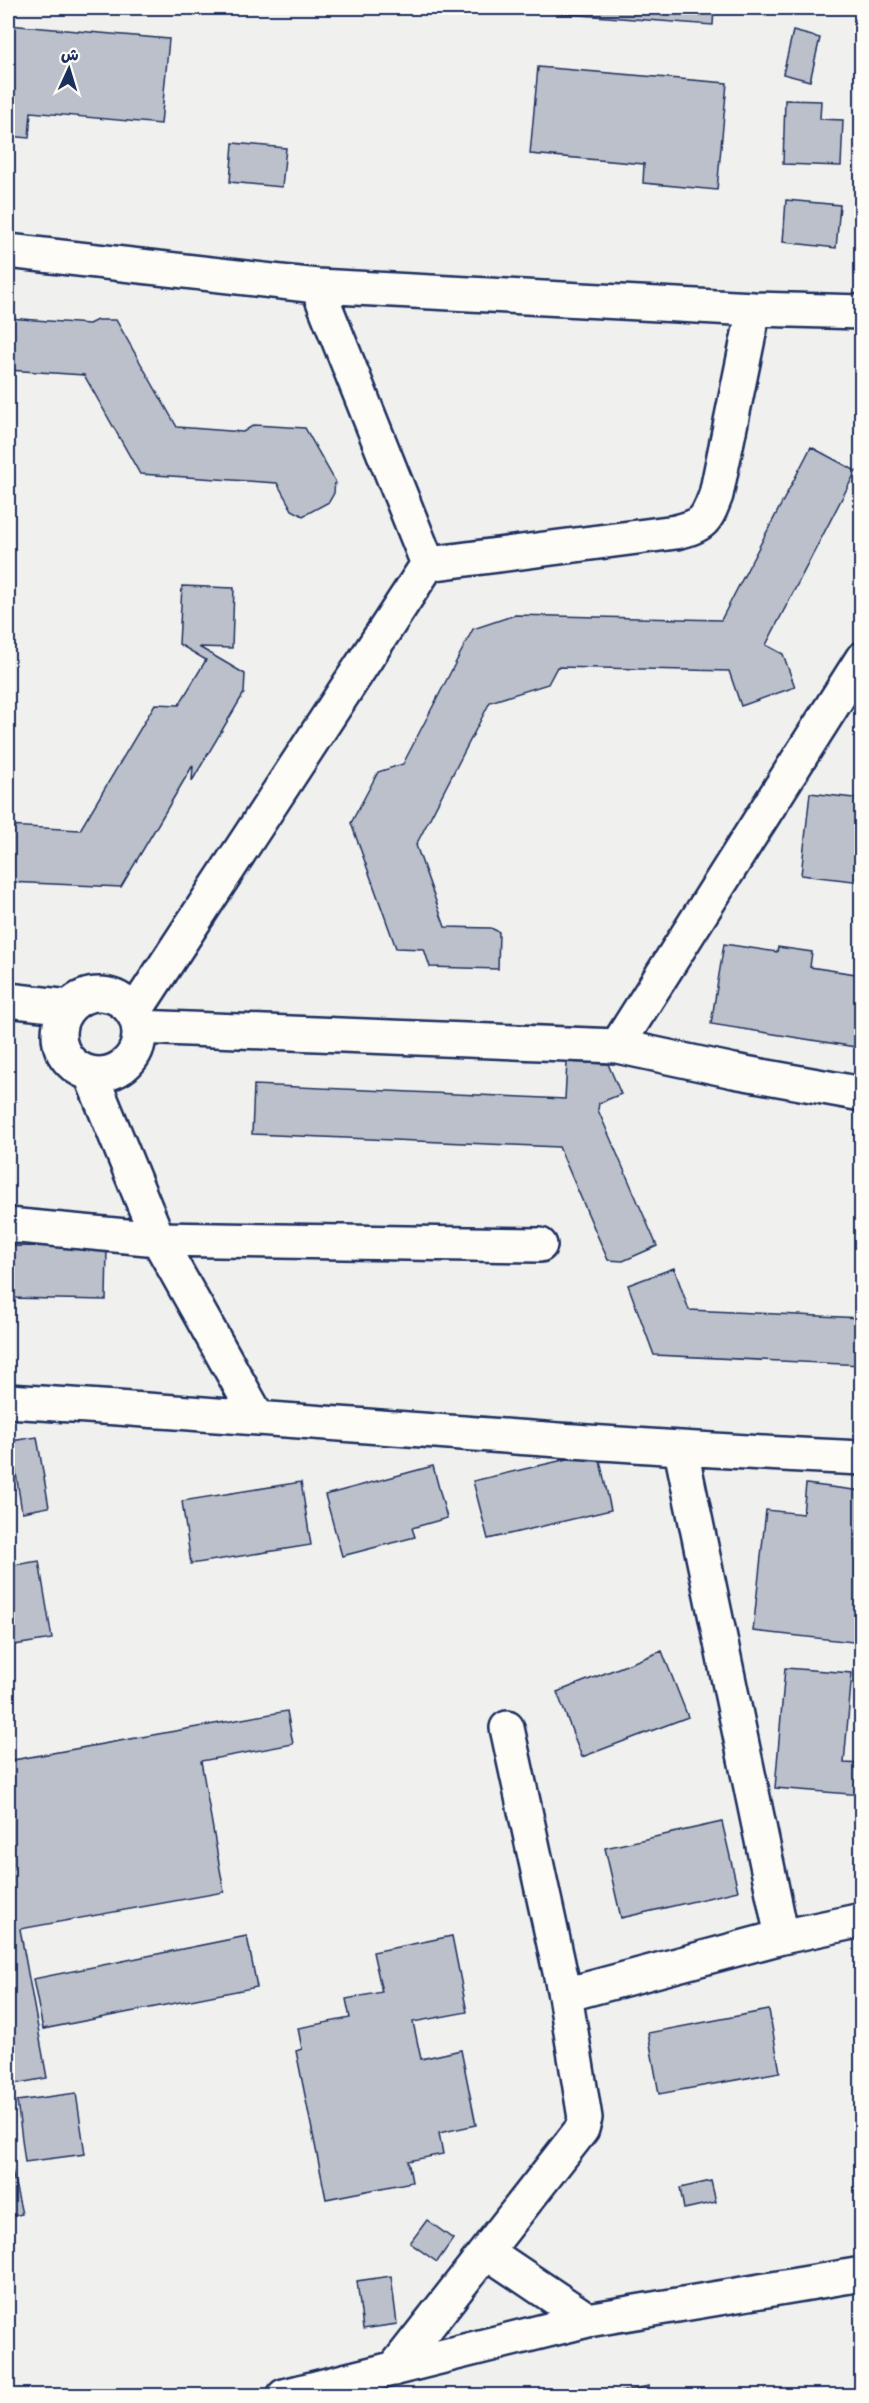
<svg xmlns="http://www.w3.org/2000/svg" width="869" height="2403" viewBox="0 0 869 2403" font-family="'Playpen Sans','Playpen Sans Arabic',sans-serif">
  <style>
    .building { fill: #bbc0ca; stroke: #1b2f5e; stroke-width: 1.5 }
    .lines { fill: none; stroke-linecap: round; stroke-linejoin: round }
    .minor-casing { stroke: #1b2f5e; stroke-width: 38 }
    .minor { stroke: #fdfcf7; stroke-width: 33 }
  </style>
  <rect width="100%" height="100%" fill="#f0f0ee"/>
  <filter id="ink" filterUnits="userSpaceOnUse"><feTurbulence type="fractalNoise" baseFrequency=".0167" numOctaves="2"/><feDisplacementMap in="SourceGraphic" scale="12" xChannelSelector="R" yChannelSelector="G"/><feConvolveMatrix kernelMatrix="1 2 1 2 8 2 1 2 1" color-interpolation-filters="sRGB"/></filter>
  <g filter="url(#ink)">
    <path class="building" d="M542 8H714L713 25 541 12Z
      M8 25 169 39 161 124 31 112 29 138 8 136Z
      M793 31 820 38 810 81 783 74Z
      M538 67 727 83 717 190 643 183 644 164 530 154Z
      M785 100 821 101 820 119 843 120 841 166 783 164Z
      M233 143 286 148 282 187 230 182Z
      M786 200 840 205 836 248 783 242Z
      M8 318 89 324 97 320H116L177 427 243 432 254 425 305 428 335 481 334 493 329 502 303 516 292 510 277 483 140 474 84 375 8 370Z
      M811 447 856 471 766 645 783 654 795 687 741 706 729 671 557 667 548 684 490 702 416 845 445 927 491 928 499 932 498 969 430 967 424 949 396 948 351 823 378 772 403 764 473 629 515 615 721 620Z
      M182 586 234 588 232 648 199 647 245 674 244 693 192 781 193 765 121 887 8 882V826L80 830 155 704 179 705 206 660 179 644Z
      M810 793 862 799V882L801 875Z
      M724 944 777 952 778 947 812 952 810 967 862 975V1048L711 1024Z
      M567 1062 608 1064 621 1094 599 1103 598 1110 657 1246 623 1261 608 1260 559 1147 252 1134 254 1085 565 1099Z
      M8 1246 107 1247 106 1300 8 1298Z
      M674 1268 689 1310 862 1318V1365L654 1355 628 1285Z
      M37 1437 49 1507 22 1512 11 1441Z
      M598 1452 611 1510 488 1539 473 1481Z
      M433 1466 447 1518 412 1528 415 1537 342 1556 325 1495Z
      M301 1482 311 1545 191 1564 182 1501Z
      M806 1484 862 1491V1643L753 1631 766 1510 803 1514Z
      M39 1561 52 1639 8 1646V1566Z
      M662 1651 688 1717 582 1757 557 1692Z
      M785 1668 852 1673 844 1763 862 1764V1795L775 1788Z
      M287 1711 293 1744 201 1761 224 1892 20 1929 47 2078 8 2085V1761Z
      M722 1822 738 1891 621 1918 605 1848Z
      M247 1936 257 1987 43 2029 33 1979Z
      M452 1936 467 2012 413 2022 421 2059 461 2050 476 2125 439 2133 443 2154 408 2161 412 2182 326 2199 296 2051 302 2049 298 2028 350 2018 346 1999 382 1992 373 1952Z
      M769 2010 780 2072 659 2094 648 2033Z
      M76 2093 85 2154 25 2162 17 2101Z
      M10 2162 22 2214 8 2217V2163Z
      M711 2181 716 2202 684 2209 680 2188Z
      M427 2220 453 2239 437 2262 410 2243Z
      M391 2276 397 2324 363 2329 357 2281Z
      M649 2386 651 2396H601Z"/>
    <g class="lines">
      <g class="minor-casing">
        <path id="minor" d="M8 251 317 286 754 309 862 312
          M428 564 676 532C704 525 706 521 716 495L754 309
          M59 1034a40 40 0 1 1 80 0a40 40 0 1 1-80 0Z
          M8 1000 69 1007
          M134 1013 428 564 317 286
          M139 1027 617 1046 734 1071 862 1094
          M617 1046 862 659
          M91 1075 158 1239 257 1416
          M8 1225 158 1239 540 1245
          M8 1401C292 1418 576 1445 862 1458
          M681 1450 782 1937
          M507 1728 565 1995
          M487 2252 588 2320
          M394 2369 582 2129 585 2118 565 1995 782 1937 862 1920
          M284 2396 588 2320 862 2274"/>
      </g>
      <use href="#minor" class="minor"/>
    </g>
  </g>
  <rect width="869" height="2403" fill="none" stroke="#fdfcf7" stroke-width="30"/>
  <rect x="15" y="15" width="839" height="2373" fill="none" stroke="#1b2f5e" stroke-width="2" filter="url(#ink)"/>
  <g transform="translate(69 69) rotate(4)" stroke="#fdfcf7" stroke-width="4.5" paint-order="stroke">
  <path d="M0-4.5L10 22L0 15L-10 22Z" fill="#1b2f5e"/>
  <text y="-9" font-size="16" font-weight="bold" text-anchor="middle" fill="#1b2f5e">ش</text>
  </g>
</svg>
